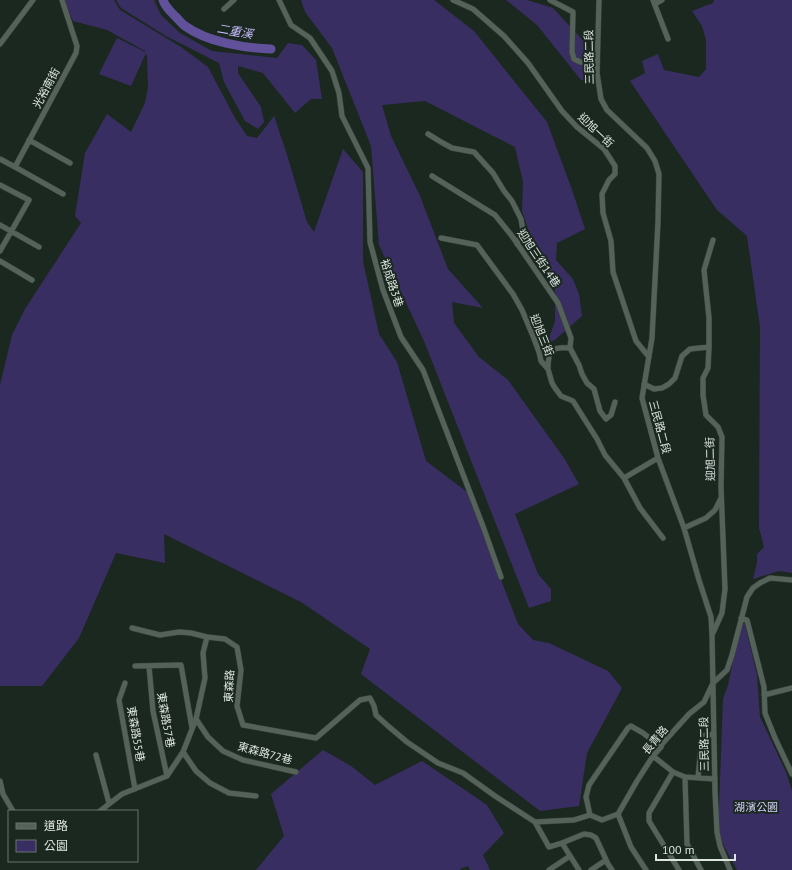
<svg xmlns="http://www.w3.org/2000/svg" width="792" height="870" viewBox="0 0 792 870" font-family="'PT Sans','Noto Sans TC',sans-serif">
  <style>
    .green { fill: #392e61 }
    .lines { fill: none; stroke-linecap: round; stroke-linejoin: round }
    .river { stroke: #61519b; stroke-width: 9 }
    .minor-casing { stroke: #39443d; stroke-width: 6 }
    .minor { stroke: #546259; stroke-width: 5 }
    .labels { text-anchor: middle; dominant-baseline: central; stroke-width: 4; stroke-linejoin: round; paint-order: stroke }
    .street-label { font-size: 11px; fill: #dde5e0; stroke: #1b2820 }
    .park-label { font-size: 11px; fill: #d4cff9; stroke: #1b2820 }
    .water-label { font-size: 12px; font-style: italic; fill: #c5bcfb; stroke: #1b2820 }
  </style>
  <rect width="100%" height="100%" fill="#1b2820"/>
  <path class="green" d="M64 0H114L120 10 181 47 208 67 235 118 247 136 257 138 274 116 288 158 307 222 314 232 343 149 363 172V261L379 334 397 362 426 461 467 492 518 624 533 640 549 643 608 671 622 688 587 753 579 806 540 811 361 674 370 649 301 602 164 534 165 563 116 553 79 638 42 686H0V385L12 335 25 309 81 223 75 216 85 153 107 114 131 132 145 103 148 88 147 57 146 53 131 86 99 74 117 38 145 52V51L107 30 73 21Z
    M116 0H154L161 15 180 33 212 51 277 58 288 43 302 45 316 60 322 99H311L295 113 263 73 238 66V73L261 107 264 122 258 129 245 121 224 82 219 63 166 36 121 8Z
    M301 0H434L474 31 547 122 571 187 585 229 557 243 556 260 573 279 579 294 582 316 556 339 547 344 555 321V286L539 261 522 211 523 182 515 147 425 101 382 105 391 136 420 196 448 269 483 308 452 302 454 323 479 357 508 380 564 458 579 484 515 514 538 574 551 589V601L529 608 424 341 379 245 371 146 332 48 305 12Z
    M506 0H527L553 8 588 46 591 80H581L537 25Z
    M714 0H792V573L779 571 753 579 757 563V554L764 547 759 528 760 327 747 236 717 210 630 81 645 73 642 61 658 54 664 70 699 77 706 69V40L702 26 692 11 713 3Z
    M744 621 757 675 760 717 786 772 792 791V870H737L718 835 723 699 728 685 735 651Z
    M323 750 351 766 375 785 422 761 487 805 504 833 483 855 490 870H470L468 866 460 869V870H256L284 836 271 794Z"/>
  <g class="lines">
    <path class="river" d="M163 0C165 7 171 12 176 17 179 20 182 24 185 26 207 42 244 48 271 49"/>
    <g class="minor-casing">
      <path id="minor" d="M279 0 291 25 310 38 332 71 339 93 342 116 368 168 370 242 383 290 401 337 423 370 484 529 501 577
        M453 0 473 9 504 36 528 63 562 111 577 127 604 149 615 166V174L609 180 602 194 603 213 611 241 613 272 636 341 649 357
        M550 0 573 12 572 52 574 59 580 62 588 63
        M599 0 597 73 601 99 607 110 647 148 655 161 659 174 658 222 652 338 642 398 658 458 684 528 699 580 711 617 712 635 715 791 717 832 720 846 730 870
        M653 0 668 39
        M655 4 662 0
        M224 9 234 0
        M0 44 33 0
        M428 134 441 142 452 148 474 152 493 173 504 191 512 201 521 219 523 231 517 244
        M29 140 70 163
        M0 159 15 167 76 53 77 46 62 0
        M15 167 63 194
        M432 176 495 215 512 236 558 303 571 338 570 348C551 346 548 351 548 369
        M0 185 29 200 0 251
        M0 225 39 247
        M441 238 477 245 513 294 522 310 533 336 539 352 541 361 548 369 552 383 555 388 561 396 573 401 597 439 605 455 624 478 658 458
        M713 240 704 270 709 318V347L708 368 703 378V395L706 415 718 427 722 437 721 487 725 589 722 613 713 633
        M0 261 32 280
        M570 348 579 365 582 374 587 383 594 389 600 411 606 419 611 415 615 402
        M644 384 654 389 662 388 669 384 675 378 682 356 690 349 709 347
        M624 478 640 508 663 538
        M684 528 706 518 715 510 721 498
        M741 618 747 620 764 687 765 713 775 738 792 774
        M132 628 160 635 179 632 191 633 207 637
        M135 666 181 665 192 728
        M149 666 153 711 167 776
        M125 683 119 700 135 789
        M764 695 792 688
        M196 719 208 737 223 751 243 760 296 772
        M183 752 196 771 210 783 229 793 256 796
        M96 755 109 803
        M653 756 673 772 685 777 715 779
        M673 772 649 813V821L679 870
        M685 777 687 844 701 870
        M698 778 702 736 714 734
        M0 781 3 794 13 811
        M100 811 122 794 167 776 183 752 196 719 205 678 203 653 207 637 225 639 237 647 241 670 237 706 243 725 316 738 360 700 370 698 374 706 376 715 388 726 407 742 438 763 463 773 495 796 535 822 574 820 590 815 602 820 618 814 637 781 653 756 661 747 662 744 689 714 704 702 713 683 727 670 732 655 747 597 753 588 760 583 770 578 792 580
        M618 814 631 847 646 870
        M590 815 586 797 589 785 628 728 631 726 643 733 661 747
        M535 822 549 847 562 843 584 834 591 835 596 838 608 864 612 870
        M562 843 579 870
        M549 870 570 856
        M591 870 606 860"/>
    </g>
    <use href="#minor" class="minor"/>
  </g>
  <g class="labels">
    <g class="street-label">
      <text transform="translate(589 57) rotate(-91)">三民路二段</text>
      <text transform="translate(46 88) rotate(-62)">光裕南街</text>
      <text transform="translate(596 130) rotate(43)">迎旭一街</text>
      <text transform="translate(539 258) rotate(56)">迎旭三街14巷</text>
      <text transform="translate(392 283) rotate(72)">裕成路3巷</text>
      <text transform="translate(542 335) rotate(68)">迎旭三街</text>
      <text transform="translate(660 427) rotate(75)">三民路二段</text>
      <text transform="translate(710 459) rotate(-91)">迎旭二街</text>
      <text transform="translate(229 686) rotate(-87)">東森路</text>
      <text transform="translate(166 720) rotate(80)">東森路57巷</text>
      <text transform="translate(136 734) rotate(80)">東森路55巷</text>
      <text transform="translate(655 740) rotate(-50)">長青路</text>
      <text transform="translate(704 744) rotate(-91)">三民路二段</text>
      <text transform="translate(265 753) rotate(15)">東森路72巷</text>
    </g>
    <g class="park-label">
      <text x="756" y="807">湖濱公園</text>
    </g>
    <g class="water-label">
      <text transform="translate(235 31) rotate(10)">二重溪</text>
    </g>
  </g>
  <rect x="8" y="810" width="130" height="52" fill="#1b2820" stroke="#69746d"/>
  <rect x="16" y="823" width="20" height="6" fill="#546259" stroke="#69746d"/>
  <text x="44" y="830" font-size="12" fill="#dde5e0">道路</text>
  <rect x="16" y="840" width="20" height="12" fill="#392e61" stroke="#69746d"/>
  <text x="44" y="850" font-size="12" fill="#dde5e0">公園</text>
  <path d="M656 854v6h79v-6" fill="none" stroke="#dde5e0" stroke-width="2"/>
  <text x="662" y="854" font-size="12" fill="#dde5e0" stroke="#1b2820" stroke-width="3" paint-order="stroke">100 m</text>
</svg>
